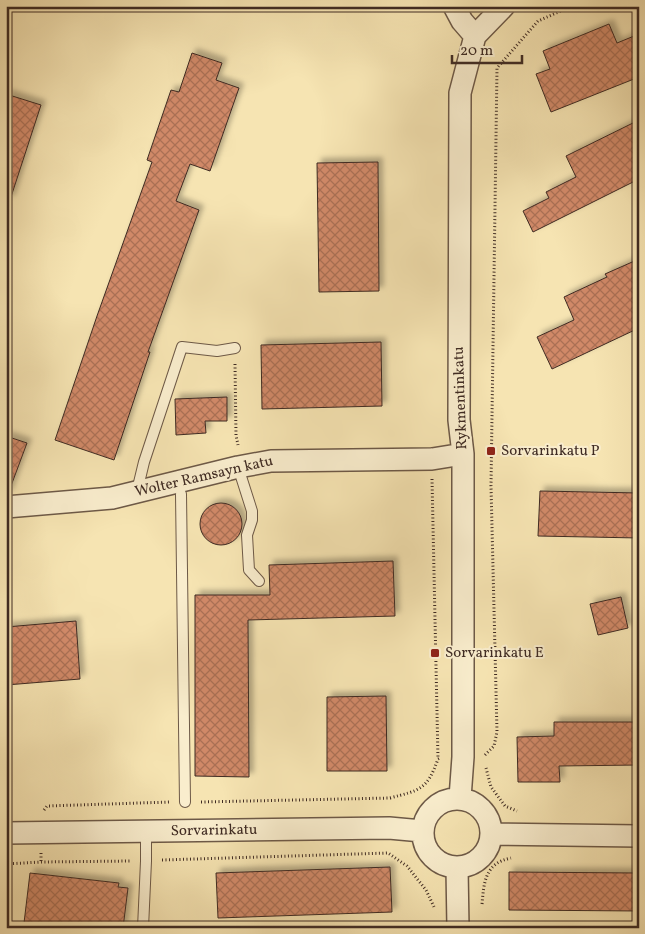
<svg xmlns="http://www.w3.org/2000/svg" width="645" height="934" viewBox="0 0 645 934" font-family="Vollkorn,serif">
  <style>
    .building { fill: url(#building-cross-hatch); stroke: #3f2b23; filter: url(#shadow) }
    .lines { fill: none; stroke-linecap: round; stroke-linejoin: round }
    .lane-casing { stroke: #6d5947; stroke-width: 12 }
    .street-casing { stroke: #6d5947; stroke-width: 24 }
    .path { stroke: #3f2b23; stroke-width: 3; stroke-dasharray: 1 2.5; stroke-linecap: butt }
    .lane { stroke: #f9edcd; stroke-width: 10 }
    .street { stroke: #f9edcd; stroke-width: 21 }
    .poi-dot { fill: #8f2418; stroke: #f9edcd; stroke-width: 2 }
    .labels { text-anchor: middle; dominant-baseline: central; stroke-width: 4; stroke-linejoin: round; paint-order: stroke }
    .street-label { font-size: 15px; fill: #3f2b23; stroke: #f9edcd }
    .poi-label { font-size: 15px; fill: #3f2b23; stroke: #f9edcd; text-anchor: start }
  </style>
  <defs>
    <pattern id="building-cross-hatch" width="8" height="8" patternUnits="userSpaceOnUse" patternTransform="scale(1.25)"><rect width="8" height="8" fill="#d08967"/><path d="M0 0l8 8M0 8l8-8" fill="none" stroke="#aa7054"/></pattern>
    <filter id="shadow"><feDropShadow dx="4.5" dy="-4.5" stdDeviation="2.5" flood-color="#0004"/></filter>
  </defs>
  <rect width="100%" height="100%" fill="#f6e4b2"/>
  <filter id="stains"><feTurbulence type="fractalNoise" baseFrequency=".004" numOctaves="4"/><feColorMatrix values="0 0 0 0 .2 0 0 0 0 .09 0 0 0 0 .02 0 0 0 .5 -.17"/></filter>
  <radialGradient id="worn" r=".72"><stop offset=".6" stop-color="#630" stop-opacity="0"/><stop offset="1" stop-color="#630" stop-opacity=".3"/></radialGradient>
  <path class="building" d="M609 24 617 43 639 34V77L551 112 536 74 550 69 543 51Z
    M192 53 222 63 216 80 239 88 210 171 190 164 176 201 199 210 148 352H150L114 460 55 440 97 316 152 162 147 160 171 90 179 92Z
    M6 94 41 105 10 200 6 199Z
    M639 120V179L533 232 523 211 549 198 546 192 576 177 566 156Z
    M378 162 379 291 319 292 317 163Z
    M639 259V328L552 369 537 337 574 320 564 297 607 277 605 274Z
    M381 342 382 406 262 409 261 345Z
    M227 397V421H205L206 433 176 435 175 399Z
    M6 436 27 443 8 494H6Z
    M540 491 639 493V538L538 536Z
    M200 524a21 21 0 1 1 42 0a21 21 0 1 1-42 0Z
    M393 561 395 616 248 620 249 777 195 776V595H270L269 565Z
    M621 597 628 628 598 635 590 604Z
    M76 621 80 679 6 685V627Z
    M386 696 387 771H327V697Z
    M554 722H639V765L559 766 560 782H518L517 737 554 736Z
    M390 867 392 912 218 918 216 873Z
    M509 872 639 873V911L509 910Z
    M30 873 119 883 118 887 128 888 123 928H68L24 923Z"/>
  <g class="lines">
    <g class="lane-casing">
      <path id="lane" d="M238 467 252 511V520L247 535 249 570 259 581
        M137 491 144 462 182 347 217 351 235 348
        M181 494 185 802
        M143 928 146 861V832"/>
    </g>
    <g class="street-casing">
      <path id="street" d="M454 6 462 21 475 36 460 93 459 420 463 454V757L460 798
        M475 36 504 6
        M6 507 112 498 238 467 271 461 432 459 463 454
        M423 833a34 34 0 1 1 68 0a34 34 0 1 1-68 0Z
        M6 833 389 828 422 831
        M492 834 639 836
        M457 868 458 928"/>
    </g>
    <path class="path" d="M235 364 236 435 238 445
      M432 479 438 759
      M485 755 494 746 497 732 491 486 497 68 538 21 572 6
      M486 768 491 787 505 806 517 811
      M201 802 390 798C420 790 427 790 438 759L440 758
      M44 810 47 806 170 802
      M41 853V862
      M162 860 388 853 407 866 426 890 435 909
      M6 864 41 862 131 861
      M482 904C484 882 485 863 511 858"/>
    <use href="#lane" class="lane"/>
    <use href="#street" class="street"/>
  </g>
  <g class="poi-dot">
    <rect x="486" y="446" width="10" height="10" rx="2.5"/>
    <rect x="430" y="648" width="10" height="10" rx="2.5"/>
  </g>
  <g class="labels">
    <g class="street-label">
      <text transform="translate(461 398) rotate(-92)">Rykmentinkatu</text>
      <text transform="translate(204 477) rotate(-13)">Wolter Ramsayn katu</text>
      <text transform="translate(214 831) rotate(-1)">Sorvarinkatu</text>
    </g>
    <g class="poi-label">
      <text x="501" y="451">Sorvarinkatu P</text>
      <text x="445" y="653">Sorvarinkatu E</text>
    </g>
  </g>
  <rect width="645" height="934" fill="none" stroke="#f6e4b2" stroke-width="25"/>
  <rect x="8" y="8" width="630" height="919" fill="none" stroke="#3f2b23" stroke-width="2.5"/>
  <rect x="12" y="12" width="620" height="909" fill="none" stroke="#3f2b23"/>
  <path d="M452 55v8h70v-8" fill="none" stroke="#3f2b23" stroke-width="2.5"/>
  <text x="460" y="55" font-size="15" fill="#3f2b23" stroke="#f9edcd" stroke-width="4" paint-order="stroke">20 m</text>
  <rect width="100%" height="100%" filter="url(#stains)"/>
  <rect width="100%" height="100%" fill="url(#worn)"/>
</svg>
